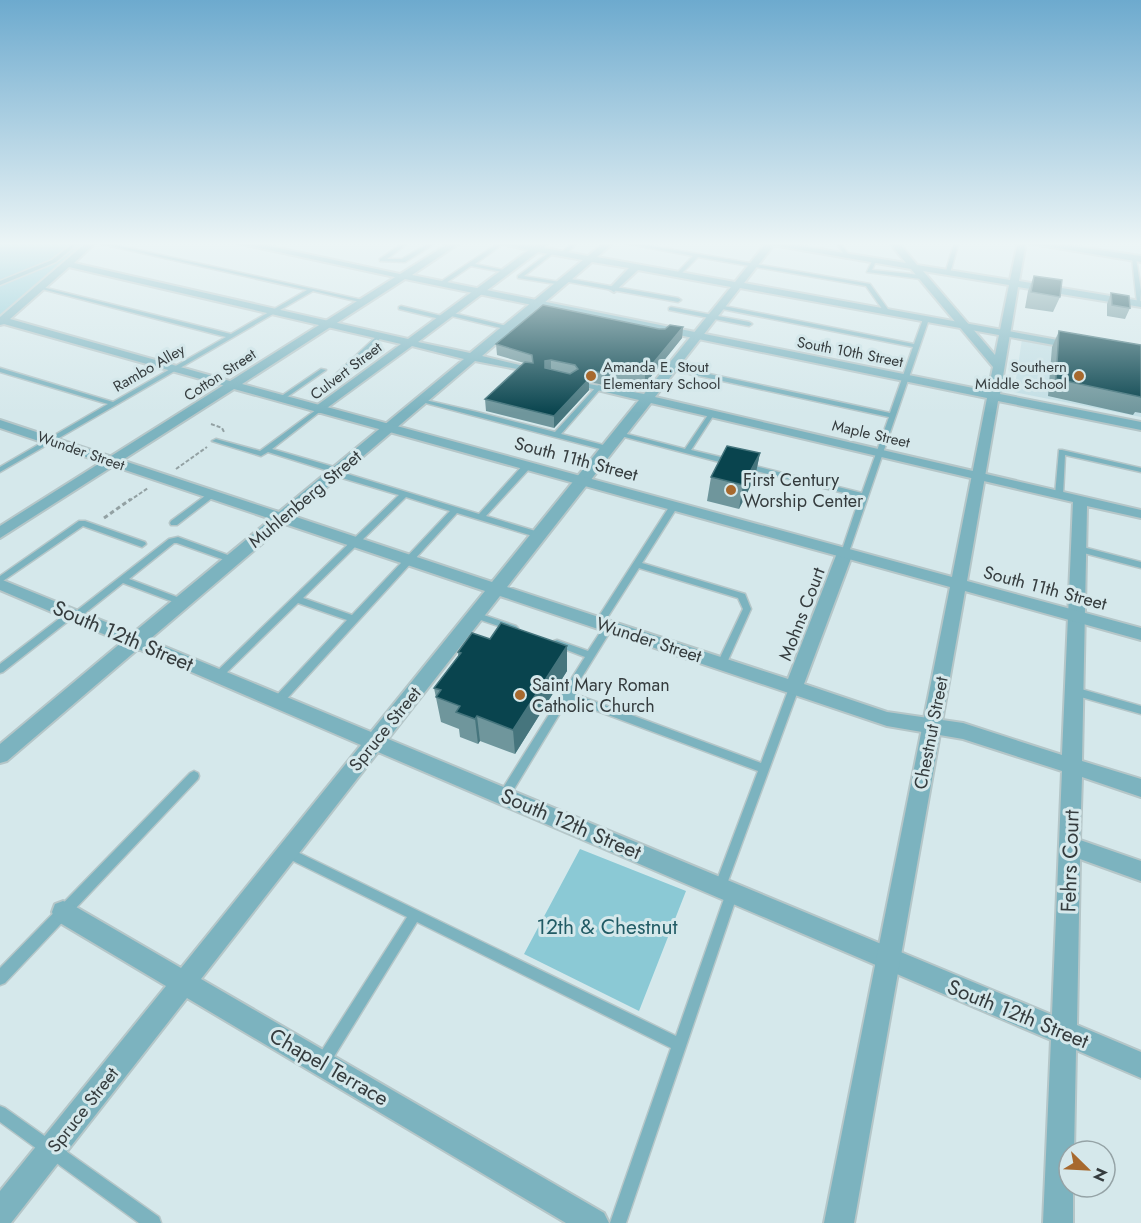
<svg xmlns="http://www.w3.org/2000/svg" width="1141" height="1223" viewBox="0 0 1141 1223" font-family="Jost,sans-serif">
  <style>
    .built { fill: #c2dee4 }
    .green { fill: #8bc9d5 }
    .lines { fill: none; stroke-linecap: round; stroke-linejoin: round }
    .service-casing { stroke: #b5c6c8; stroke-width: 3 }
    .minor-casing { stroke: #b5c6c8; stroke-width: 4 }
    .tertiary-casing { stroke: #b5c6c8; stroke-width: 4 }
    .path-far1 { stroke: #93a1a3; stroke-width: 2; stroke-dasharray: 4 2; stroke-linecap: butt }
    .path { stroke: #93a1a3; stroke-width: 3; stroke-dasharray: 4.5 3; stroke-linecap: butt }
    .service { fill: #7cb3bf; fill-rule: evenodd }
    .minor { fill: #7cb3bf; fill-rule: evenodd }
    .tertiary { fill: #7cb3bf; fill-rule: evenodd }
    .wall { fill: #6f969c }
    .shaded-wall { fill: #46757d }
    .building { fill: #09444e; stroke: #46757d; stroke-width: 1.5; fill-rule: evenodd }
    .poi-dot { fill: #a7692e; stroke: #d5e8eb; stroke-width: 2 }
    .labels { text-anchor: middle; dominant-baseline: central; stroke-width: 6; stroke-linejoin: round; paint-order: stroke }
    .far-street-label { font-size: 15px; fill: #353c3e; stroke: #d5e8eb }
    .far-poi-label { font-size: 15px; fill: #353c3e; stroke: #d5e8eb; text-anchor: start }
    .street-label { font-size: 18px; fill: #353c3e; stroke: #d5e8eb }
    .poi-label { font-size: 18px; fill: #353c3e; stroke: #d5e8eb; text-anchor: start }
    .near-street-label { font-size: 21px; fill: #353c3e; stroke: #d5e8eb }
    .near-park-label { font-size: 21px; fill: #215b65; stroke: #d5e8eb }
  </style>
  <rect width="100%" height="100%" fill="#d5e8eb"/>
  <path class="built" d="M1022 339 1141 360V417L1014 392Z"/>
  <path class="green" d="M0 242H92L0 322Z
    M580 849 686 891 639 1011 524 954Z"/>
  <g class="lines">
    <g class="service-casing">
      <path id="service" d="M75 242H80L56 262 0 285V281L52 260Z
        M93 242H102L367 301 364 303 313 291 0 472V467L108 404 0 372V368L113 402 226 337 38 288V286L231 334 307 290Z
        M404 242H409L387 259H402L431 242H437L405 262 380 261V259Z
        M500 242 504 243 475 264 508 271V273L471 266 443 285H439V283Z
        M573 242H578L565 255H561V253Z
        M618 242H629L870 284 890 312 885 313 866 286 698 257 679 276 677 275V273L693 256Z
        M836 242H840L850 257V258H846Z
        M954 244 958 245 950 273 945 274Z
        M551 251 555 252 524 276 560 282 563 284 562 285 518 278V276Z
        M1134 257 1136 258 1141 291 1140 305 1137 303 1132 258Z
        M874 260 876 261 872 270 921 275 924 277 921 279 867 272 872 261Z
        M565 278 678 298 681 300 678 302 563 281V279Z
        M719 305 914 344 923 319 926 317 929 319 848 555 845 556 841 553 860 497 744 468 743 466 747 464 862 493 889 417 672 370 669 368 672 366 890 413 913 347 717 308 716 307Z
        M401 306 446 317 447 318 444 320 399 309V307Z
        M671 307 749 322 752 324 749 326 669 310V308Z
        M449 312 511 327 512 328 509 330 447 315 446 314Z
        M378 335 383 336 341 375H337V373Z
        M321 369 326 370 284 399H280V397Z
        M606 381H610L621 391V393H617L606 383Z
        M599 385 602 387 601 388 561 434 611 447 612 449 608 451 418 401 421 399 477 412 555 432 597 386Z
        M320 407 322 408V410L272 449 341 469V472L479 514 524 464H530V468L486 516 542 533 543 535 539 538 536 537 457 513 282 704 278 705 274 704 273 701 274 698 347 620 298 603 220 679H214L212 676 399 495 332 475V472L268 452 261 456 212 441 216 439 260 451ZM406 497 450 511 352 615 303 598Z
        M712 411 715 413 691 450 733 460V464H727L617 435 616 434 619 432 685 449 710 412Z
        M1059 450H1062L1141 468V472L1065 455 1063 495 1059 497H1056L1055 495Z
        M209 493H212L216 495 177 525H171L170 523 171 521Z
        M671 504H674L678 506 642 563 745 594 751 609 725 667H719L717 664 743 609 738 598 639 568 602 626H596L594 624Z
        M79 521H85L145 542 146 544 142 547 139 546 83 526 0 583V576Z
        M178 537 236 558 237 560 233 563 177 543H174L129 579 185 600 186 602 185 604H179L123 583 79 618 76 619 72 618 3 672 0 673V664L68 612 71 611 75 612 169 539Z
        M1079 546 1141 562V568L1076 551 1075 549Z
        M475 612 516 626 518 628 513 631 472 617 470 615 472 613Z
        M608 624 613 627 572 693 761 763 789 688 791 685H797L799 688 724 892 720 894 716 892 714 888 758 771 568 700 508 799 504 801 500 799 498 796 585 657 554 645 552 643 554 641 557 640 588 651 605 625Z
        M1074 687 1141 706V714L1070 694 1069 691 1070 688Z
        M194 771 198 773 199 776 198 779 5 983 0 985V968L190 773Z
        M287 847 676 1036 726 893 728 889 732 887 736 889 738 893 626 1223H610L671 1048 417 922 327 1068 322 1070 317 1068 315 1063 317 1058 407 917 283 856 281 852 283 848Z
        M0 1106 5 1108 159 1217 161 1223H139L0 1122Z"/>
    </g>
    <g class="minor-casing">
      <path id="minor" d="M87 242H96L74 263 408 339 529 250 494 242 535 246 542 242 546 245 544 248 588 256 605 242H614L597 257 735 282 767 242H773V246L744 283 1080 344 1081 346 1076 349 740 288 655 397 1141 510V518L1087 506 1082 761 1141 779V797L1082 777 1080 840 1141 861V881L1080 859 1077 1025 1141 1052V1078L1076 1050 1074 1151H1069V1187H1073V1223H1043L1051 1040 378 752 201 979 604 1213 609 1223H566L187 998 11 1223H0V1191L166 986 55 920 52 912 55 904 63 901 71 904 181 968 361 745 138 649 7 761 0 763V744L122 642 0 590V579L133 633 271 519 0 428V420L279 512 464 359 412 346 320 413 316 412V406L401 344 69 267 10 319 237 383V387H229L4 324 0 325V317ZM538 252 583 260 470 353 418 342ZM592 262 629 268 609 289 614 292 638 270 731 287 644 394 589 384V388L639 400 492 582 293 516 475 361 532 372V368L482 356ZM651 403 1073 502 1062 755 963 723 887 712 804 684 853 553 850 550H840L837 553 788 679 507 587ZM285 524 485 591 371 732 149 640ZM500 596 887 726 963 739 1062 771 1052 1015 388 739Z
        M232 242H250L409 276 404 279Z
        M1021 242H1044L1141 256V262Z"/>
    </g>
    <g class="tertiary-casing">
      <path id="tertiary" d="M451 242H461L412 275 988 391 993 367 911 269 755 242H776L906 263 889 242H898L917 265 1010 280 1018 242H1026L1019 281 1141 301V307L1018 287 1000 394 1141 422V430L998 401 967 581 1141 628V640L965 591 854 1223H824L950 587 234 389 0 538V526ZM923 271 1009 285 995 355ZM405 279 987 398 952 577 242 384Z"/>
    </g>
    <path class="path-far1" d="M211 424 222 428 224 432
      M176 469 207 447
      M129 501 148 488"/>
    <path class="path" d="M104 518 131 499"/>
    <use href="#service" class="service"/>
    <use href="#minor" class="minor"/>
    <use href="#tertiary" class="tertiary"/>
  </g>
  <path class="wall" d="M1034 276 1060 297 1053 312 1025 308 1028 291Z
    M1111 293 1130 308 1125 319 1107 316V304Z
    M683 327 682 338 645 384 614 378 605 379 604 385 589 382V390L554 428 486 411 485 399 524 363 497 355 496 344Z
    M1059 331 1141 345V413L1135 412 1133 415 1048 396 1052 347Z
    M760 453 755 477 739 509 707 501 711 477Z
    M458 652 567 671 515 754 480 741 478 744 460 737 459 729 441 722 434 688 458 656Z"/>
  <path class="shaded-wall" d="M683 327 682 338 645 384V373Z
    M551 360V371L545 373V361Z
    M614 366V378L605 379V368Z
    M589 379V390L554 428V416Z
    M760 453 755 477 739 509 743 485Z
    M567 646V671L515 754 513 730Z
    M477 716 480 741 478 744 475 719Z"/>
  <path class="building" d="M1034 276 1062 280 1060 297 1031 292Z
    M1111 293 1129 296 1130 308 1112 305Z
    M543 305 659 329H665L670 325 683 327 645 373 614 366 605 368V373L588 371 589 379 554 416 485 399 525 362 533 363 532 355 496 344ZM551 360 575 365 578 369 570 374 545 368V361Z
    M1059 331 1141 345V397L1056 379Z
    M727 446 760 453 743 485 711 477Z
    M501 623 567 646 513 730 477 716 475 719 456 712 460 706 436 697 441 690 434 688 461 653 458 652 472 633 490 639Z"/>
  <linearGradient id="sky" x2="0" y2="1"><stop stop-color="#6daace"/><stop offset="0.59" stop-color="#ecf5f6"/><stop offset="1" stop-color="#ecf5f6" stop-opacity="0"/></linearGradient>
  <rect width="1141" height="413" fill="url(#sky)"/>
  <g class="poi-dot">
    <circle cx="591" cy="376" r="6"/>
    <circle cx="1079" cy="376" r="6"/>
    <circle cx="731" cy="490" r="6"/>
    <circle cx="520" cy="695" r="6"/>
  </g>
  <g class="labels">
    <g class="far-street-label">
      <text transform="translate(850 352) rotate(11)">South 10th Street</text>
      <text transform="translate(149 368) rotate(-30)">Rambo Alley</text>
      <text transform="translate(346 371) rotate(-37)">Culvert Street</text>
      <text transform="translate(220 375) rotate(-33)">Cotton Street</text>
      <text transform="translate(871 434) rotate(13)">Maple Street</text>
      <text transform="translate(81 451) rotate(19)">Wunder Street</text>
    </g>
    <g class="far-poi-label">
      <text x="603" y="367">Amanda E. Stout<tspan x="603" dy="17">Elementary School</tspan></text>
      <text x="1067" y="367" text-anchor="end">Southern<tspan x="1067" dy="17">Middle School</tspan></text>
    </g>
    <g class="street-label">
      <text transform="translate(576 459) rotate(15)">South 11th Street</text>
      <text transform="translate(305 499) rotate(-40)">Muhlenberg Street</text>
      <text transform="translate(1045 588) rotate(15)">South 11th Street</text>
      <text transform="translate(802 614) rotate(-69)">Mohns Court</text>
      <text transform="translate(649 640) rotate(18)">Wunder Street</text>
      <text transform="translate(385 729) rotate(-51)">Spruce Street</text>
      <text transform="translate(931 733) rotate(-79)">Chestnut Street</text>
      <text transform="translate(83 1110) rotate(-52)">Spruce Street</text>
    </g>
    <g class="poi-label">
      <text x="743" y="480">First Century<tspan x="743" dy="21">Worship Center</tspan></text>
      <text x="532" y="685">Saint Mary Roman<tspan x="532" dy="21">Catholic Church</tspan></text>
    </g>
    <g class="near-street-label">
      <text transform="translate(123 636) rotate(23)">South 12th Street</text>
      <text transform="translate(571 824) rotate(23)">South 12th Street</text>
      <text transform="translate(1070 861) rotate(-88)">Fehrs Court</text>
      <text transform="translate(1018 1014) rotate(22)">South 12th Street</text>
      <text transform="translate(329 1067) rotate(30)">Chapel Terrace</text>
    </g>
    <g class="near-park-label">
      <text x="607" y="927">12th &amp; Chestnut</text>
    </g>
  </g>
  <g transform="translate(1087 1169) rotate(114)"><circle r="28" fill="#d5e8eb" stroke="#95a3a6" stroke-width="1.5"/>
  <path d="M0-4.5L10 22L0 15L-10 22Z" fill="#a7692e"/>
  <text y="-9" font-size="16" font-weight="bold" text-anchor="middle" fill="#353c3e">N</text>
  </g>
</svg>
